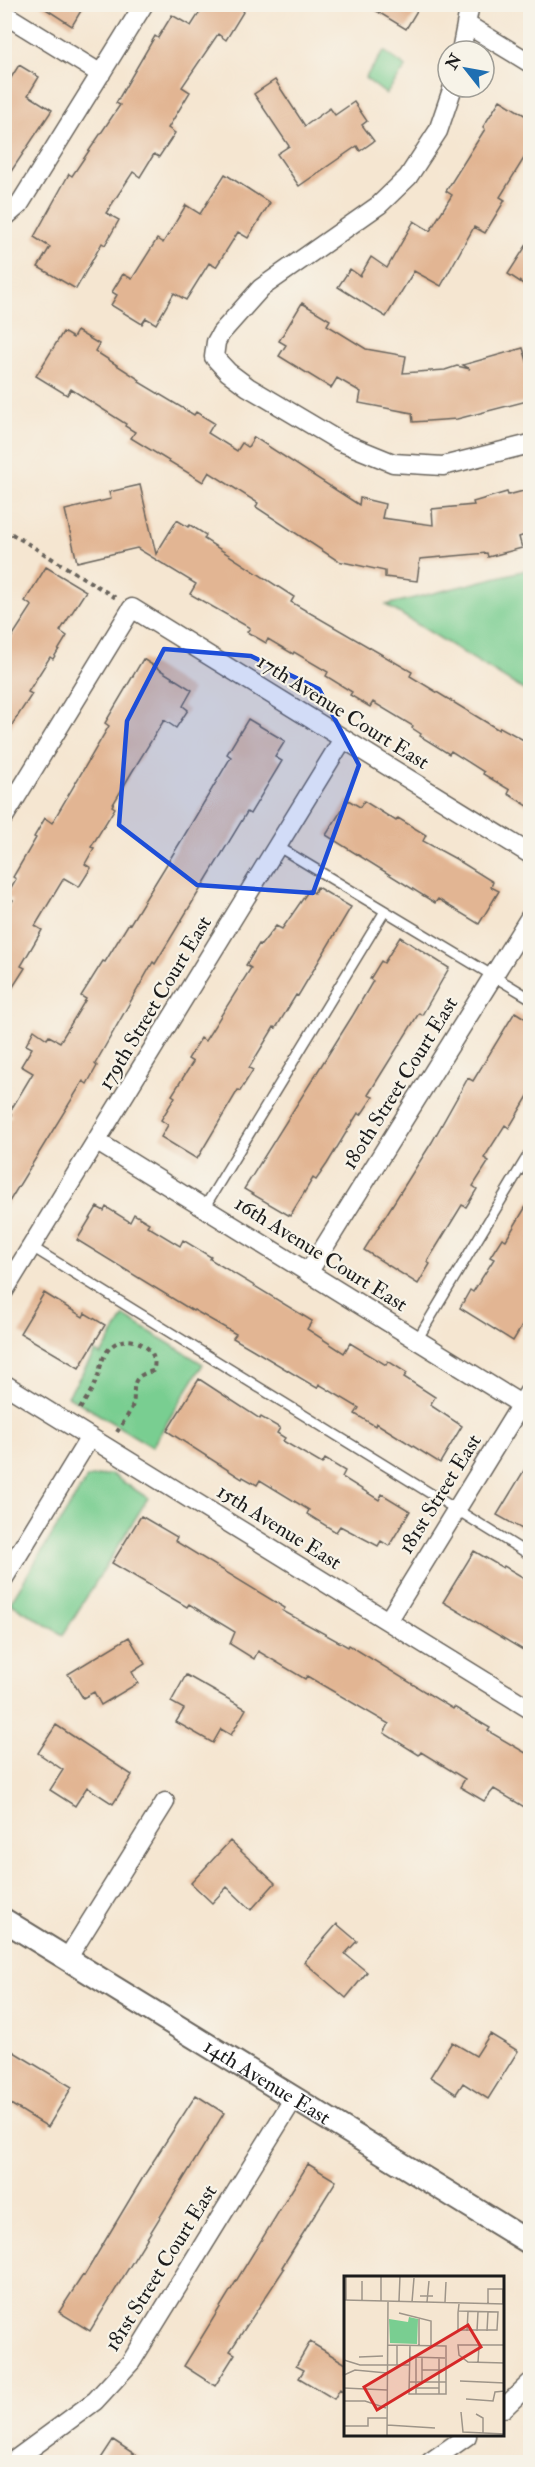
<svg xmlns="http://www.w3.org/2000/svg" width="535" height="2467" viewBox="0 0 535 2467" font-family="'IM FELL Double Pica',serif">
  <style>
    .green { fill: #79ce91; stroke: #4a7556; stroke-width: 1.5 }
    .building { fill: #e2b593 }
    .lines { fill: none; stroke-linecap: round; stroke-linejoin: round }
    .service-casing { stroke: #68635b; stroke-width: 12 }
    .minor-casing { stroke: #68635b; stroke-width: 21 }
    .tertiary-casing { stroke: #68635b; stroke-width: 26 }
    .path { stroke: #68635b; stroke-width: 4; stroke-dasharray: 4.5 4.5; stroke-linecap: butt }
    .service { stroke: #fff; stroke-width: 9 }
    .minor { stroke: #fff; stroke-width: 18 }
    .tertiary { stroke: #fff; stroke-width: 22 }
    .marked { fill: #1d4ed8; fill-opacity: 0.2; stroke: #1d4ed8; stroke-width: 4.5; stroke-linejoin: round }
    .labels { text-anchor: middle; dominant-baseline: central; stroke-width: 4.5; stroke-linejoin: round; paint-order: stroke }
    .street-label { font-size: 21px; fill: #1c1c1c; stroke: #f7f3e8 }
    .inset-road { fill: none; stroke: #9e9589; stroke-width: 1.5 }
    .view { fill: #d62828; fill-opacity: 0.15; stroke: #d62828; stroke-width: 3 }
    .inset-edge { fill: none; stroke: #1c1c1c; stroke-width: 3 }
  </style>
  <rect width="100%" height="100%" fill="#f7f3e8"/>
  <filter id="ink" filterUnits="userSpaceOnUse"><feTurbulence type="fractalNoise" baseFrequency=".0167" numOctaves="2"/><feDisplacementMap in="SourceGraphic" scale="12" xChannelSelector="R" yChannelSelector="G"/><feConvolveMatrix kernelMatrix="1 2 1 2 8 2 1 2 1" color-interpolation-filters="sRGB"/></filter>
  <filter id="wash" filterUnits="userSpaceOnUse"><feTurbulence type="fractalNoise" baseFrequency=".008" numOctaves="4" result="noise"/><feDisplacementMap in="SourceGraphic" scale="24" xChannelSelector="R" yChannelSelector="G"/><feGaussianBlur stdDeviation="1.35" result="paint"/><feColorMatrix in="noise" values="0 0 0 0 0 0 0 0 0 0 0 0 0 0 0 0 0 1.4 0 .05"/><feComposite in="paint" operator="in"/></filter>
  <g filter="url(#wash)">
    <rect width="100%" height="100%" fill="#f5e6d1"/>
    <path class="green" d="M384 51 406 67 386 94 365 78Z
      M530 569V694L386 605Z
      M124 1316 203 1364 152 1447 68 1396 95 1352 101 1355Z
      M111 1474 148 1498 63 1635 10 1603 87 1478Z"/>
    <g id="blocks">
      <path class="building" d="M38 4H85L72 26Z
        M205 4H248L226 40 218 34 182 87 190 92 168 128 175 133 159 157 154 154 140 177 133 172 106 213 119 220 105 245 102 243 76 289 38 267 50 247 34 237 69 174 72 176 120 105 116 103 155 36 158 38 172 15 191 26Z
        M365 4H421L406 29Z
        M19 65 39 77 28 95 52 110 4 182V89Z
        M275 80 305 126 330 108 335 115 354 102 367 121 362 125 374 141 360 151 357 146 299 186 277 154 289 146 254 94Z
        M500 100 531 119V147L500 197 505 200 485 233 474 227 441 286 414 271 386 317 338 287 350 269 360 276 371 257 387 268 414 221 430 231 452 195 446 191 485 129 483 127Z
        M225 174 270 203 248 238 238 232 216 267 209 263 186 300 174 293 156 324 146 318 142 324 111 305 117 295 112 292 123 274 132 279 157 239 163 243 186 205 200 214Z
        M531 238V289L508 274Z
        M302 303 330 320 327 325 366 349 406 356 403 373 445 370 457 366 470 369 463 365 523 348 531 374V400L457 419 413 422 412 413 359 403 361 392 337 378 331 388 279 356 286 345 279 341Z
        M77 331 99 344 95 351 140 380 139 382 194 415 196 412 214 423 208 433 237 451 242 443 248 447 254 437 359 505 360 498 385 504 382 518 433 525 432 509 474 505 473 502 507 492 508 495 531 489V533L519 537 522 548 488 557 487 553 420 559 417 581 385 577V571L338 561 256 507 258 503 209 472 203 482 131 438 135 432 125 426 126 424 71 389 67 395 36 376 63 332 73 338Z
        M140 485 156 554 177 520 188 527 190 525 206 535 204 539 294 597 291 602 412 672 410 676 499 730 500 727 531 744V808L508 794 510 790 483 774 484 772 451 751 449 754 420 736 421 734 412 728 413 726 373 702 370 707 350 695 352 692 326 676 328 672 294 652 293 654 268 639 266 643 247 632 250 628 190 594 196 584 137 548 77 562 65 510 111 499 109 492Z
        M46 567 86 591 60 631 67 636 53 659 50 657 28 692 32 694 4 737V649L32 606 25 601Z
        M143 659 192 690 183 706 188 710 176 728 164 720 132 772 112 806 115 808 91 847 94 848 85 864 91 868 79 887 64 878 35 926 42 930 21 966 25 968 4 1001V915L13 900 6 896 16 879 13 877 36 838 34 837 45 818 52 823 109 726 105 723Z
        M248 719 285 741 275 757 282 761 250 814 247 812 155 964 153 962 95 1064 97 1066 87 1084 83 1081 4 1210V1126L12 1115 9 1113 33 1073 21 1066 32 1048 26 1045 34 1030 47 1039 49 1036 60 1042 86 999 81 996 103 961 105 962 129 923 130 924 181 841 231 757 227 754Z
        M348 800 360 807 364 801 396 821 398 818 426 835 423 841 456 859 493 882 491 887 499 891 479 924 438 899 435 903 326 835Z
        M317 887 351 907 298 996 296 995 276 1028 274 1027 249 1068 253 1070 240 1091 238 1090 197 1159 161 1137 168 1125 161 1120 175 1097 172 1095 193 1062 188 1059 201 1038 205 1041 251 968 246 965 259 944 261 945 276 926 282 929 309 890 314 893Z
        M400 937 449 968 422 1015 419 1013 368 1095 373 1097 361 1115 358 1113 327 1164 316 1180 313 1178 290 1216 244 1189 353 1015 373 981 370 979 381 961 384 963Z
        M515 1012 531 1022V1091L509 1128 505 1125 484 1158 489 1161 473 1186 477 1189 466 1207 462 1205 443 1236 427 1262 430 1264 418 1284 364 1250 432 1142 468 1078 473 1081Z
        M531 1198V1311L513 1341 460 1308 470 1290 473 1292 494 1259 490 1257 502 1238 506 1240Z
        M97 1207 104 1211 106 1207 130 1222 134 1214 149 1223 147 1226 180 1246 183 1240 211 1257 210 1259 312 1321 307 1329 344 1353 350 1343 386 1365 388 1361 407 1373 404 1377 435 1397 430 1405 462 1426 440 1463 376 1423 375 1426 355 1414 359 1408 319 1384 317 1388 252 1349 233 1338 236 1334 194 1310 193 1311 77 1240Z
        M44 1293 83 1317 85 1313 105 1325 79 1368 20 1333Z
        M199 1379 260 1419 261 1417 280 1428 277 1433 285 1438 283 1441 322 1464 325 1459 345 1471 342 1477 379 1500 382 1494 410 1511 389 1546 381 1541 378 1546 340 1526 336 1532 307 1514 309 1510 260 1480 257 1485 243 1477 242 1479 167 1431Z
        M531 1459V1534L497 1515Z
        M141 1516 177 1537 175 1541 285 1608 283 1611 348 1647 349 1645 453 1709 454 1707 490 1728 488 1731 531 1756V1811L494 1789 484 1801 460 1787 465 1779 421 1752 419 1755 384 1733 389 1724 307 1676 305 1679 258 1651 254 1659 230 1644 235 1632 189 1604 187 1607 112 1563Z
        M474 1551 503 1568 504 1566 531 1582V1638L523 1650 443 1602Z
        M129 1637 145 1664 132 1672 138 1683 101 1705 94 1692 83 1698 68 1674Z
        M186 1675 246 1709 231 1735 221 1729 213 1743 176 1722 184 1709 171 1702Z
        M56 1725 132 1775 113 1804 87 1787 75 1806 50 1790 63 1770 38 1753Z
        M230 1841 275 1883 251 1910 227 1887 212 1903 191 1883Z
        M337 1924 357 1941 345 1954 367 1972 346 1998 304 1962Z
        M490 2034 518 2051 488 2099 463 2083 456 2094 430 2077 452 2042 476 2056Z
        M4 2046 72 2087 48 2127 4 2100Z
        M196 2095 224 2113 90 2331 59 2312 83 2275 84 2276 145 2174Z
        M308 2164 336 2181 282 2267 284 2269 230 2351 235 2354 215 2386 184 2366Z
        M310 2342 346 2364V2393L340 2389 334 2399 299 2378 304 2370 296 2366Z
        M113 2440 148 2463H98Z"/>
    </g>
  </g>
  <g filter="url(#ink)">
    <use href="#blocks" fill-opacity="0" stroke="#68635b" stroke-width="1.5"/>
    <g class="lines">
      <g class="service-casing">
        <path id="service" d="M277 846 530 998
          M204 1208 385 911
          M32 1247 530 1555
          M417 1340 530 1152"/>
      </g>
      <g class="minor-casing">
        <path id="minor" d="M4 14 101 74
          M466 24 530 63
          M461 51 470 4
          M453 87 438 131 408 177 379 205 261 288 221 333 216 342 214 357 228 372 248 387 339 441 393 463 443 466 530 444
          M4 218 19 205 144 4
          M4 817 132 608 530 854
          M96 1141 522 1405
          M308 1273 530 917
          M4 1291 343 739
          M4 1384 530 1709
          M4 1578 90 1437
          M388 1621 530 1390
          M67 1959 165 1802
          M504 2408 530 2383
          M12 2462 95 2401 131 2362 294 2098
          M430 2462 467 2436"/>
      </g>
      <g class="tertiary-casing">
        <g id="tertiary">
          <path id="s1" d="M4 1920 530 2243"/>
        </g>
      </g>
      <path class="path" d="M4 529 116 598
        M80 1409C85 1400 92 1391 96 1381 101 1369 101 1356 111 1347 128 1330 162 1348 153 1371 125 1377 138 1393 132 1407 128 1416 122 1424 117 1432"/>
      <use href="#service" class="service"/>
      <use href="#minor" class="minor"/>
      <use href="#tertiary" class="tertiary"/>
    </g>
  </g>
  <path class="marked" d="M164 649 251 656 319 689 359 765 313 893 197 885 119 825 127 721Z"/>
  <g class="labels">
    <g class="street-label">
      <text transform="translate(343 712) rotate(32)">17th Avenue Court East</text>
      <text transform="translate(155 1003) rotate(-59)">179th Street Court East</text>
      <text transform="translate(400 1083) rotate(-58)">180th Street Court East</text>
      <text transform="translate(321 1254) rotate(32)">16th Avenue Court East</text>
      <text transform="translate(440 1494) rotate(-58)">181st Street East</text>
      <text transform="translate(279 1527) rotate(32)">15th Avenue East</text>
      <text stroke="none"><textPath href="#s1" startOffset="309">14th Avenue East</textPath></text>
      <text transform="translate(161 2268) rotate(-58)">181st Street Court East</text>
    </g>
  </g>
  <g transform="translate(344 2276)">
    <rect width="160" height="160" fill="#f5e6d1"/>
    <path d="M65 41 74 43 73 68 46 67 45 43 64 46Z" fill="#79ce91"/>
    <path class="inset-road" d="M83 20H76H89H84M0 24 161 28M2 24V0M18 25V5M37 25V0M55 25 56 0M68 26 70 2M83 26 85 5M101 26 102 6M144 27V13H159V28M115 35 154 36 153 54H114V37L115 28M55 37 87 45V69M123 55 124 36M133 55 134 36M143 55 144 36M43 69 102 70V118H65L66 69M75 69V43M161 69H114L115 79 124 86 161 87M15 81 39 80M66 81 101 82M95 82V118M0 84 16 89H66M134 87 135 69M53 89V69M78 94H101M0 99 11 94 43 97M116 105 161 107M65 106H102M78 106V82M0 112 43 114M72 112H95M72 118V81M122 123 149 125 151 116 161 115M0 125H21L42 132M117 136 119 156 161 158M132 138 139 142V157M43 149 91 152M0 150H24V142H43M43 160 44 25"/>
    <path class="view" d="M124 49 137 71 33 134 20 111Z"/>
    <rect width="160" height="160" class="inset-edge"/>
  </g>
  <rect width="535" height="2467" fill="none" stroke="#f7f3e8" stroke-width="24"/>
  <g transform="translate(466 69) rotate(301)"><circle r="28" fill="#f7f3e8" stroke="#9f9d96" stroke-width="1.5"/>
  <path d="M0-4.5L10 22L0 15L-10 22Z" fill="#1f6fb2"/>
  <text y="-9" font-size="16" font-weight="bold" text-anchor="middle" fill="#1c1c1c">N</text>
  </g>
</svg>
